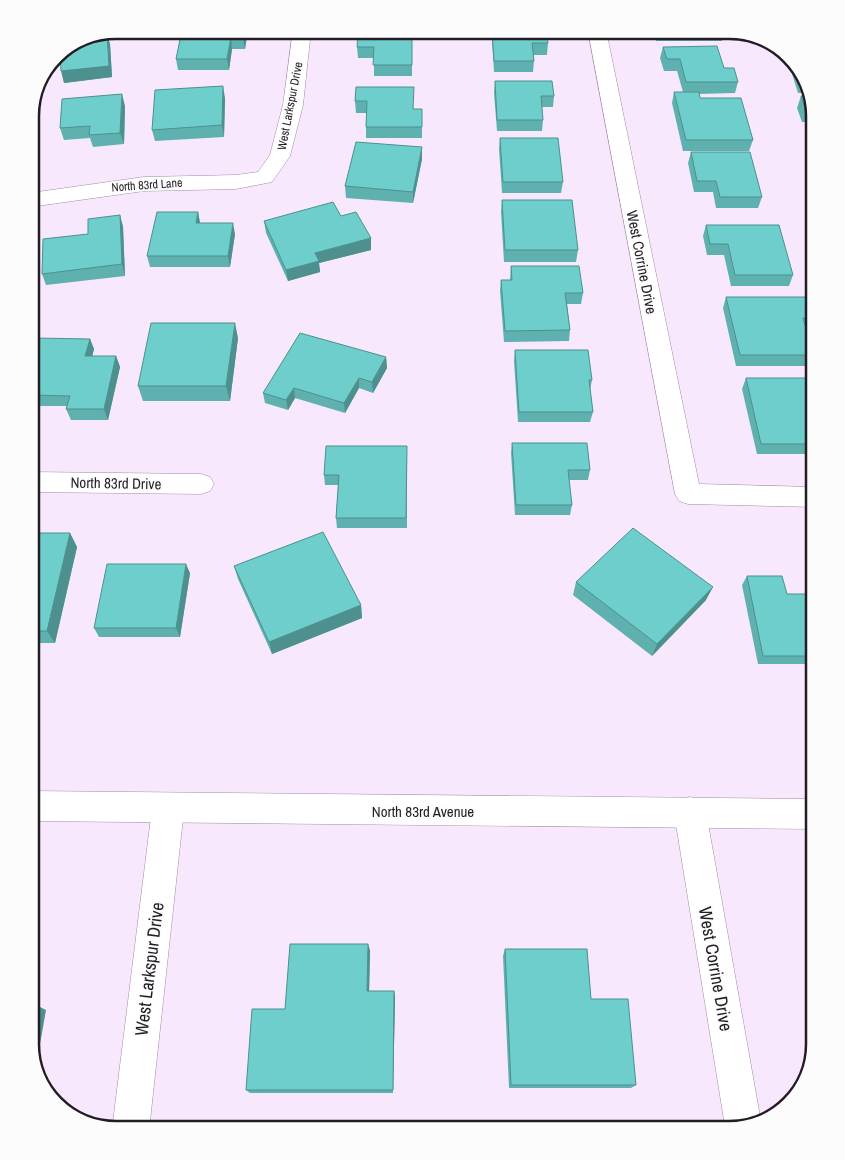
<svg xmlns="http://www.w3.org/2000/svg" width="845" height="1160" viewBox="0 0 845 1160" font-family="'Archivo Narrow',sans-serif">
  <style>
    .lines { fill: none; stroke-linecap: round; stroke-linejoin: round }
    .minor-casing { stroke: #9f8ca4; stroke-width: 1 }
    .major-casing { stroke: #9f8ca4; stroke-width: 1 }
    .minor { fill: #fff; fill-rule: evenodd }
    .major { fill: #fff; fill-rule: evenodd }
    .wall { fill: #5fb1af }
    .shaded-wall { fill: #4d908e }
    .building { fill: #6ececb; stroke: #4d908e }
    .labels { text-anchor: middle; dominant-baseline: central; stroke-width: 4; stroke-linejoin: round; paint-order: stroke }
    .far-street-label { font-size: 12px; fill: #231c25; stroke: #fcfcfc }
    .street-label { font-size: 15px; fill: #231c25; stroke: #fcfcfc }
    .near-street-label { font-size: 18px; fill: #231c25; stroke: #fcfcfc }
    .rim { fill: none; stroke: #231c25; stroke-width: 2.5 }
  </style>
  <rect width="100%" height="100%" fill="#f8e8fd"/>
  <g class="lines">
    <g class="minor-casing">
      <path id="minor" d="M293 30H311L303 105 290 156 272 182 236 189 144 191 30 207V193L144 177 236 175 258 172 270 155 283 105Z
        M588 30H606L699 484 815 487V507L688 504 679 501 675 494Z
        M30 472 201 474 210 477 214 484 210 491 201 494 30 492Z
        M168 794 179 798 184 809 149 1130H112L152 809 157 798Z
        M690 797 701 801 706 812 761 1122 730 1130H726L725 1126 674 812 679 801Z"/>
    </g>
    <g class="major-casing">
      <path id="major" d="M30 791 815 799V829L30 821Z"/>
    </g>
    <use href="#minor" class="minor"/>
    <use href="#major" class="major"/>
  </g>
  <path class="wall" d="M182 30H246L247 36 245 49H232L229 70H178L176 59Z
    M492 30 548 43 547 55H534V61L533 72H494L492 40Z
    M653 30H725L722 41H656Z
    M412 33V76H374V58H358L357 47Z
    M110 44 112 77 64 83 61 64 48 65 59 51Z
    M663 47 724 68 738 82 735 93 699 94 700 98 753 140 749 151H683L672 103 674 92H683L677 71H664L660 58Z
    M786 55 803 72 809 93H798Z
    M495 81 554 96 553 107H542L543 120 542 131H497L494 93Z
    M356 87 414 109H422V138H366V113H356L355 101Z
    M801 96H810L815 116V129L813 122H802L797 108Z
    M225 98 224 137 155 141 152 130Z
    M125 106 124 144 93 147 90 138 64 140 60 128Z
    M500 138 563 182 561 193H502L499 149Z
    M691 152 762 197 758 208H716L713 192H694L688 163Z
    M422 159 413 203 346 198 345 186Z
    M502 200 578 250 576 262H504L501 212Z
    M198 212 200 223 235 234 230 267H150L147 256Z
    M120 215 123 227 125 276 46 285 42 274 88 234Z
    M264 221 371 238V250L319 263 320 272 288 281 266 233Z
    M706 225 793 275 789 286H731L724 255H707L703 236Z
    M511 266 583 293 581 304H567L570 330 569 341 504 342 500 291 501 280H510Z
    M726 297 812 318 806 329 814 355 809 366H736L723 308Z
    M238 338 230 401H143L138 386Z
    M90 339 94 349 92 356H116L120 367 108 420H71L66 409 67 406H30V355Z
    M515 350 592 380 590 390 593 412 590 422H518L514 361Z
    M386 357 387 368 373 393 359 388 345 413 295 398 288 410 265 403 263 393Z
    M746 378H815V454H757L742 389Z
    M512 443 590 470 588 480H569L572 505 570 515H515L511 453Z
    M407 456V528H337L336 518 338 485H325L324 475Z
    M30 533H70L77 547 55 643H30Z
    M234 566 361 605 362 618 272 654 238 579Z
    M190 573 180 637H99L94 628Z
    M747 576 787 594H815V664H758L742 585Z
    M576 582 706 600 652 656 573 595Z
    M505 949 591 999 636 1085 631 1088H509L503 956Z
    M370 950 369 991H394L395 997 393 1093H250L246 1090 285 1009Z"/>
  <path class="shaded-wall" d="M244 30H246L247 36 245 49 243 37Z
    M107 33 110 44 112 77 64 83 61 71Z
    M231 37 232 49 229 70 227 59Z
    M223 86 225 98 224 137 222 125Z
    M122 94 125 106 124 144 120 133Z
    M422 147V159L413 203V192Z
    M198 212 200 223H196Z
    M120 215 123 227 125 276 122 264Z
    M233 223 235 234 230 267 228 256Z
    M371 238V250L319 263 320 272 288 281 286 270 315 253Z
    M235 323 238 338 230 401 226 386Z
    M90 339 94 349 90 366 85 356Z
    M116 356 120 367 108 420 104 409Z
    M386 357 387 368 373 393 372 382Z
    M359 378V388L345 413 344 403Z
    M294 388 295 398 288 410 286 400Z
    M70 533 77 547 55 643 47 631Z
    M186 564 190 573 180 637 176 628Z
    M713 587 706 600 652 656 657 644Z
    M361 605 362 618 272 654 269 642Z
    M368 944 370 950 369 997 367 991Z
    M394 991 395 997 393 1093V1090Z
    M36 1005 46 1010 36 1067 30 1044V1038Z"/>
  <path class="building" d="M182 30H244L243 37H231L227 59H176Z
    M492 30H546L548 43H532L534 61H494Z
    M107 33 109 66 61 71 60 52H58L59 51Z
    M358 33H412V65H373L374 47H357Z
    M717 46 724 68H734L738 82H686L680 59H667L663 47Z
    M796 65 803 72 806 82H802Z
    M495 81H552L554 96H541L543 120H497Z
    M223 86 222 125 152 130 155 90Z
    M356 87H414L413 109H422V127H366L367 101H355Z
    M674 92H699L700 98H741L753 140H686Z
    M122 94 120 133 89 135 90 126 60 128 62 99Z
    M801 96H810L814 111H806Z
    M500 138H558L563 182H503Z
    M356 142 422 147 413 192 345 186Z
    M691 152H750L762 197H720L716 181H697Z
    M502 200H572L578 250H505Z
    M333 202 341 216 356 212 371 238 315 253 319 261 286 270 264 221Z
    M157 212H198L196 223H233L228 256H147Z
    M120 215 122 264 42 274 43 239 88 234V219Z
    M706 225H779L793 275H735L728 244H710Z
    M511 266H579L583 293H565L570 330 505 331 501 280H512Z
    M726 297H805L812 318H803L814 355H740Z
    M151 323H235L226 386H138Z
    M300 333 386 357 372 382 359 378 344 403 294 388 286 400 263 393Z
    M35 338 90 339 85 356H116L104 409H66L70 396 30 395V355Z
    M515 350H588L592 380H589L593 412H519Z
    M746 378H815V444H761Z
    M512 443H587L590 470H568L572 505H516Z
    M326 446H407L406 518H336L339 475H324Z
    M633 528 713 587 657 644 576 582Z
    M323 532 361 605 269 642 234 566Z
    M30 533H70L47 631H30Z
    M107 564H186L176 628H94Z
    M747 576H782L787 594H815V656H763Z
    M290 944H368L367 991H394L393 1090H246L252 1009H285Z
    M505 949H587L591 999H628L636 1085H511Z
    M30 1005H36L30 1038Z"/>
  <g class="labels">
    <g class="far-street-label">
      <text transform="translate(290 106) rotate(-79)">West Larkspur Drive</text>
      <text transform="translate(147 185) rotate(-4)">North 83rd Lane</text>
    </g>
    <g class="street-label">
      <text transform="translate(642 262) rotate(79)">West Corrine Drive</text>
      <text transform="translate(116 483) rotate(1)">North 83rd Drive</text>
      <text x="423" y="811">North 83rd Avenue</text>
    </g>
    <g class="near-street-label">
      <text transform="translate(149 969) rotate(-83)">West Larkspur Drive</text>
      <text transform="translate(716 969) rotate(80)">West Corrine Drive</text>
    </g>
  </g>
  <path d="M0 0H845V1160H0ZM116 39H729A77 77 0 0 1 806 116V1044A77 77 0 0 1 729 1121H116A77 77 0 0 1 39 1044V116A77 77 0 0 1 116 39Z" fill="#fcfcfc" fill-rule="evenodd"/>
  <path class="rim" d="M116 39H729A77 77 0 0 1 806 116V1044A77 77 0 0 1 729 1121H116A77 77 0 0 1 39 1044V116A77 77 0 0 1 116 39Z"/>
</svg>
